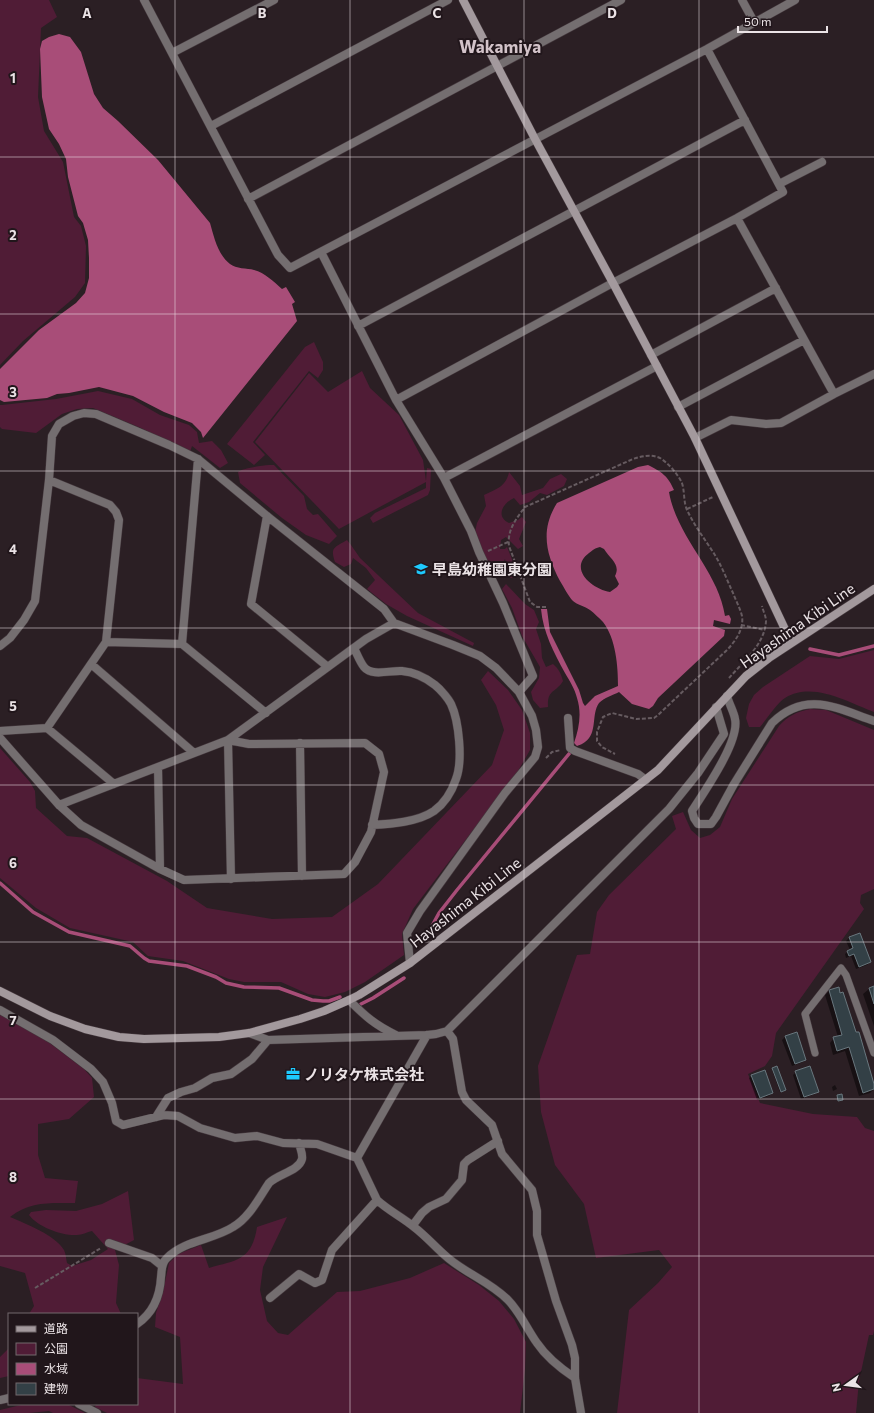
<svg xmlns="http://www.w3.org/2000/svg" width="874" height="1413" viewBox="0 0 874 1413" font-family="Commissioner,'Noto Sans JP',sans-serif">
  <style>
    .green { fill: #501c36 }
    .water { fill: #a84d78; fill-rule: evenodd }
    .shadow { fill: #0007 }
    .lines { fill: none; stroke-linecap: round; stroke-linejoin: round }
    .stream { stroke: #a84d78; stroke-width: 3.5 }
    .building { fill: #334046; stroke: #69777e }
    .lane-casing { stroke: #463a3f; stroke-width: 8 }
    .street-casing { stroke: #463a3f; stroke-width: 9 }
    .secondary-casing { stroke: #463a3f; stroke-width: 9 }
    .path { stroke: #665b60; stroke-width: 2; stroke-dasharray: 4 2; stroke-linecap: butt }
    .lane { stroke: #746e70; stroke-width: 7 }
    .street { stroke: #746e70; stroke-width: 8 }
    .secondary { stroke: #a3999d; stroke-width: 8 }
    .grid { fill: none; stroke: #ebe3e6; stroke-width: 1; stroke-opacity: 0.55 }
    .labels { text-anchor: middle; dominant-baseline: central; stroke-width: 4; stroke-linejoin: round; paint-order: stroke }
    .poi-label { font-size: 15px; font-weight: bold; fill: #ebe3e6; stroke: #21161b; text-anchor: start }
    .street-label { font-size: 15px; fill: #ebe3e6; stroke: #21161b }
    .quarter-label { font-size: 17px; font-weight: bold; fill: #d3c3c9; stroke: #21161b }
    .grid-label { font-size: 13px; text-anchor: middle; font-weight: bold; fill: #ebe3e6; stroke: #21161b; stroke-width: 4; stroke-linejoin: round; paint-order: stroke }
  </style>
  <rect width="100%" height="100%" fill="#2b1f24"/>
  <path class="green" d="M0 0H49L57 17 41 28 38 97 44 131 63 162 74 217 81 226 86 246 85 283 75 297 23 341 0 365Z
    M314 342 323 362V370L318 378 309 371 253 442 265 455 254 465 227 444 305 347Z
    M362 371 370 388 399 415 423 460 426 481 427 468 431 469 430 490 428 495 373 523 370 518 375 513 426 488V482L339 529 255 442 309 373 328 392Z
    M98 391 132 399 160 415 189 425 197 432 199 443 212 441 221 450 228 463 220 468 192 446 190 452 141 428 93 408 77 409 62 414 36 433 2 429 0 427V405H2L56 399Z
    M269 465H274L304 496 307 509 313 515 318 514 337 536 329 544 306 535 282 518 240 483 238 472C243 468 260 466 269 465Z
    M509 472 520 486 522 495 543 488 550 479 561 474 567 479 564 486 547 495 540 493 529 502 520 505 514 498C503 503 495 516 509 523L518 520 522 517 526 522 519 539 523 546 518 549 506 537 501 540 500 549H505L507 547 516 569 517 577 510 578 505 559 502 565 496 571 489 566 475 532 477 523 486 506 484 495C496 489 506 487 509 472Z
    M347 540 351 545 360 558 418 613 474 643 473 646 407 616 386 604 367 589 375 580 366 568 353 558 351 564 344 567 335 562C330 547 334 548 347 540Z
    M506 584 525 604 534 610 539 622 536 629 541 644 542 658 546 667 553 664C559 669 561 674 563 681 556 693 547 689 548 707L540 708 533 700 531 692 539 678 540 667 522 636 512 608 502 589Z
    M874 650V712C847 702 813 681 785 698 778 702 766 720 760 727H749L746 718 749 704 754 695 763 687 810 656 839 659Z
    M488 671 508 690 522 710 530 733V750L518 771 413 909 402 934 404 955 365 982 345 992 325 997 308 994 281 982H244L229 979 183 961 148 956 133 942 70 928 36 908 0 878V748L30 782 35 791 36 808 67 836 87 838 167 881 207 908 272 919 332 917 378 884 492 765 504 730 496 705 481 680Z
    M810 709 826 710 874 730V889L861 895 860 903 864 909 776 1033 772 1056 765 1066 748 1074 760 1103 813 1114 857 1117 865 1128 874 1131V1331L873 1335H869L859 1381 856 1413H617L629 1310 658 1283 672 1267 659 1250 596 1258 584 1204 555 1165 541 1112 538 1066 577 955 590 954 597 912 609 895 676 829 672 816 683 812 691 830 700 838 710 835 720 827 732 799 779 726C788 716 796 712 810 709Z
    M0 1015 22 1026 51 1044 84 1069 92 1078 94 1097 69 1119 38 1124V1155L45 1178 78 1181 75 1203C50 1203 30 1201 10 1217 26 1224 55 1235 64 1250 66 1254 66 1259 67 1263L72 1266 91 1260 108 1249 92 1231C87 1232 82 1235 77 1235 62 1236 38 1227 29 1215L31 1212 46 1210 76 1211 102 1204 128 1191 134 1240 115 1250 119 1265 116 1303 121 1314H29L34 1306 25 1273 0 1266Z
    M287 1217 263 1267 260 1290 267 1321 278 1333 288 1335 337 1292 360 1291 410 1278 444 1263 479 1285 499 1301 514 1319 526 1342 525 1369 520 1413H107L95 1407 96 1404H137V1378L183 1384 180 1337 155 1327 156 1313 163 1292 169 1263 178 1254 201 1245 209 1268C238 1260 252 1260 257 1227Z
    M9 1348V1376L0 1378V1357Z
    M25 1404H67L85 1413H53L49 1411 29 1413H0V1410Z"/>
  <path class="water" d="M59 34 70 37 81 52 94 94 103 108 118 121 158 160 210 223C214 237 218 255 230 264 236 269 247 268 254 270 265 273 273 281 282 289L286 287 295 302 292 304 297 321 203 438 201 432 192 423 164 412 133 396 99 387 69 393 57 394 47 398 4 402 0 400V369L39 330 76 303 85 293 89 278V258L88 240 83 223 78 216 68 177 66 159 59 144 49 129 42 97 40 49 42 41 49 37Z
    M648 465C662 472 668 476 674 490L669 492C677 538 718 570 725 616L729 615 731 619 730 624 714 620 713 626 725 630 724 636 658 698 653 706 649 709 632 704 619 692C613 695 604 698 599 703 591 714 598 733 585 742 583 744 579 745 577 746L574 743C579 728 582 714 577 698 575 689 569 680 565 673 554 653 543 632 541 609H547L550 632 579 690 583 703 585 706 595 696 618 686C618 666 616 639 603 622 599 618 594 613 590 610 585 606 577 605 573 601 568 596 564 587 560 581 546 554 540 530 557 503L638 467ZM600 547 604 549C610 559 621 564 615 576L619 584 617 587 610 592C592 589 568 569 589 553 593 550 595 548 600 547Z"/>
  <path class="shadow" d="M859 934 870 962 867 965 856 969 851 956 846 958 845 954 850 950 846 941 849 938Z
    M874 987V1026L863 994 869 989Z
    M829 991 874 1087V1089L870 1093 859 1096 845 1051 833 1055 830 1043 834 1038 838 1037 825 995Z
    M797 1033 805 1060 803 1062 792 1066 782 1040 785 1037Z
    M773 1069 784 1091 780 1092 772 1070Z
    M796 1072 818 1091 815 1094 801 1099 793 1075Z
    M752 1076 772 1093 769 1096 757 1100 749 1078Z
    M835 1085 837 1089 833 1091 832 1087Z"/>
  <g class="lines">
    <path class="stream" d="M810 649 839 655 874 646
      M0 883 33 912 69 932 130 946 144 958 149 961 187 966 216 977 226 983 244 987 279 988 312 1000 323 1001H329L340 997
      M426 937 439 913 457 890 573 749
      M361 1004 373 998 404 978"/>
  </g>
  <path class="building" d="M860 933 871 962 859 967 854 954 849 956 847 951 853 948 849 937Z
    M874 986V1004L869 988Z
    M839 987 840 993 843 992 856 1032H859L874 1084V1089L863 1093 849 1047 837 1051 833 1037 842 1035 829 990Z
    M797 1032 806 1060 795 1064 785 1036Z
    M777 1066 786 1090 781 1092 772 1068Z
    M810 1066 819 1092 804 1097 795 1071Z
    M765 1070 773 1093 760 1098 751 1075Z
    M842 1094 843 1100 838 1101 837 1095Z"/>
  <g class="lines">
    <g class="lane-casing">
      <path id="lane" d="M815 1053 805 1014 841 968 846 975 874 1053"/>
    </g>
    <g class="street-casing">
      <path id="street" d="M144 0 278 255 290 268 707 49 795 0
        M742 0 754 22
        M172 53 274 0
        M211 126 448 0
        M779 184 822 162
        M248 199 621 0
        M321 252 396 400 444 478 471 531 479 552 503 603 533 676 519 692
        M358 326 745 120
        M651 355 776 288
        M834 394 874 374
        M396 400 607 286 737 218 783 192 707 49
        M678 407 804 340
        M695 438 731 420 766 424 781 423 834 394 737 218
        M444 478 657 366
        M267 516 251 604 328 667
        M106 642 182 644 266 713
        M182 644 198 459
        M0 646 10 638 24 620 35 601 49 480 52 436 59 424 73 416 84 413 96 414 169 445 198 459 267 516 384 609 394 623 453 645 480 656 496 668 519 692 532 716 536 730 538 747 535 757 505 793 420 911 407 933 410 963
        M354 648C357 654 360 662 364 667 372 677 391 670 402 671 414 672 426 678 435 685 440 689 448 698 451 704 459 721 463 761 456 779 452 791 445 803 434 811 418 822 391 824 372 825
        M91 664 194 753
        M727 696C729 704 734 712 735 719 740 741 704 792 692 811L694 818 698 824H711L716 817 734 784 772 723C806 690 836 708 874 721
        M568 718 570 748 575 751 638 774 646 780
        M47 728 114 784
        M0 731 47 728 106 642 119 520 116 512 110 505 49 480
        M0 738 59 805 81 825 160 869 184 880 344 874 355 862 371 832 384 772 379 754 365 743 249 744 228 740
        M228 740 231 879
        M300 743 302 876
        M158 767 160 869
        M59 805 228 740 366 639 394 623
        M349 1000C365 1016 375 1025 396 1035
        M0 1010 53 1040 91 1069 103 1082 112 1103 116 1121 123 1125 164 1115 178 1116 200 1128 235 1138 257 1136 283 1143 317 1144 357 1158 427 1035
        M447 1031 453 1039 462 1092 466 1100 492 1125 502 1154 532 1190 537 1211V1235L556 1301 572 1345 575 1358V1378L581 1413
        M249 1033 268 1040 427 1035 436 1034 447 1031 669 809 698 773 724 734 716 707
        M156 1117 168 1098 181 1092 195 1088 212 1078 231 1074 252 1059 268 1040
        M377 1200C389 1211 402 1217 414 1227 426 1236 436 1248 448 1258 467 1274 490 1282 508 1300 520 1312 527 1329 537 1343 547 1358 560 1368 575 1378
        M413 1225 422 1213 429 1207 446 1199 462 1180 464 1164 468 1160 498 1141
        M109 1243 152 1258 162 1266
        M270 1298 299 1274 315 1283 322 1280 332 1250 377 1200 357 1158
        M137 1324C153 1313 160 1296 161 1277 162 1270 161 1263 167 1258 185 1240 213 1240 233 1227 249 1218 259 1198 269 1183 278 1174 299 1171 302 1159 303 1154 300 1148 299 1143
        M0 1400 9 1398
        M79 1404 97 1413"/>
    </g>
    <g class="secondary-casing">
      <path id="secondary" d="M463 0 535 139 613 283 695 438 791 642
        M0 991 50 1016 85 1029 119 1037 144 1039 219 1037 249 1033 300 1019 324 1011 349 1000 359 995 410 963 658 770 746 676 769 658 874 589"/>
    </g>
    <path class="path" d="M687 509 713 497
      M488 551 508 542
      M546 607H537L530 602 509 546C507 530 516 519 525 507L633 459C642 456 651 454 660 458 668 463 676 472 681 481 685 488 683 501 687 510 694 525 704 538 713 552 721 564 727 580 733 593 736 601 740 608 742 616 744 629 736 640 728 649L658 715 654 718 636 719 612 713 603 717 597 732V741L602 747 615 754
      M741 625 765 630
      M729 678C743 662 765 644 766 621 766 616 763 611 762 606
      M546 758 552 752 561 750
      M35 1288 101 1248"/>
    <use href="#lane" class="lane"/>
    <use href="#street" class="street"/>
    <use href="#secondary" class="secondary"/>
  </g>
  <path class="grid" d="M175 0V1413M350 0V1413M524 0V1413M699 0V1413M0 157H874M0 314H874M0 471H874M0 628H874M0 785H874M0 942H874M0 1099H874M0 1256H874"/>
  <defs>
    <g id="school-bare" transform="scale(1.08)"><path d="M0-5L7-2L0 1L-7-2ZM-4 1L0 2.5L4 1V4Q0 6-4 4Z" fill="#1ec9fd" stroke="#21161b" stroke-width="2.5" paint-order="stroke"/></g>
    <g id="office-bare" transform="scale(1.08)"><path d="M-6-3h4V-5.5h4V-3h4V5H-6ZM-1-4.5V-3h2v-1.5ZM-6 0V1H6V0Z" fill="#1ec9fd" stroke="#21161b" stroke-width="2.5" paint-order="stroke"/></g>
  </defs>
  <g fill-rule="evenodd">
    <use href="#school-bare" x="421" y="569"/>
    <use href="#office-bare" x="293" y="1074"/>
  </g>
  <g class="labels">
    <g class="poi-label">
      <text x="432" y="569">早島幼稚園東分園</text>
      <text x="304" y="1074">ノリタケ株式会社</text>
    </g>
    <g class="street-label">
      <text transform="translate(797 625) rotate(-35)">Hayashima Kibi Line</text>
      <text transform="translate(465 902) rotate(-38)">Hayashima Kibi Line</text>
    </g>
    <g class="quarter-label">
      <text x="500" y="46">Wakamiya</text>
    </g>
  </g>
  <g class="grid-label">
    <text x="87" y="18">A</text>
    <text x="262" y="18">B</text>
    <text x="437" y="18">C</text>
    <text x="612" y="18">D</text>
    <text x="13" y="83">1</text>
    <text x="13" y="240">2</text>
    <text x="13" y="397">3</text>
    <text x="13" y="554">4</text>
    <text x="13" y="711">5</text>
    <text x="13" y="868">6</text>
    <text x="13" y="1025">7</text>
    <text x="13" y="1182">8</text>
  </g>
  <rect x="8" y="1313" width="130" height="92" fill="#21161b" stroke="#72686c"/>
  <rect x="16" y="1326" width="20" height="6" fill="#a3999d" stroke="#72686c"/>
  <text x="44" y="1333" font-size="12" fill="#ebe3e6">道路</text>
  <rect x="16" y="1343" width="20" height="12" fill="#501c36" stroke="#72686c"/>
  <text x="44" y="1353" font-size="12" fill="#ebe3e6">公園</text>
  <rect x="16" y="1363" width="20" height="12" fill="#a84d78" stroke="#72686c"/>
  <text x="44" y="1373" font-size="12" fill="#ebe3e6">水域</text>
  <rect x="16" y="1383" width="20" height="12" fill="#334046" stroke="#72686c"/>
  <text x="44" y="1393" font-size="12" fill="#ebe3e6">建物</text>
  <g transform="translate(846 1385) rotate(256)" stroke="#21161b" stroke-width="3" paint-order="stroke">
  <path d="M0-3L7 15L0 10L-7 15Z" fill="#ebe3e6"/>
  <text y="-6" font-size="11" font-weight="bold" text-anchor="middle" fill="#ebe3e6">N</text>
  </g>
  <path d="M738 26v6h89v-6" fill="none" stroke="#ebe3e6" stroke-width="2"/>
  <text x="744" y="26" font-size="12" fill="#ebe3e6" stroke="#21161b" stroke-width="3" paint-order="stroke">50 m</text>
</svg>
